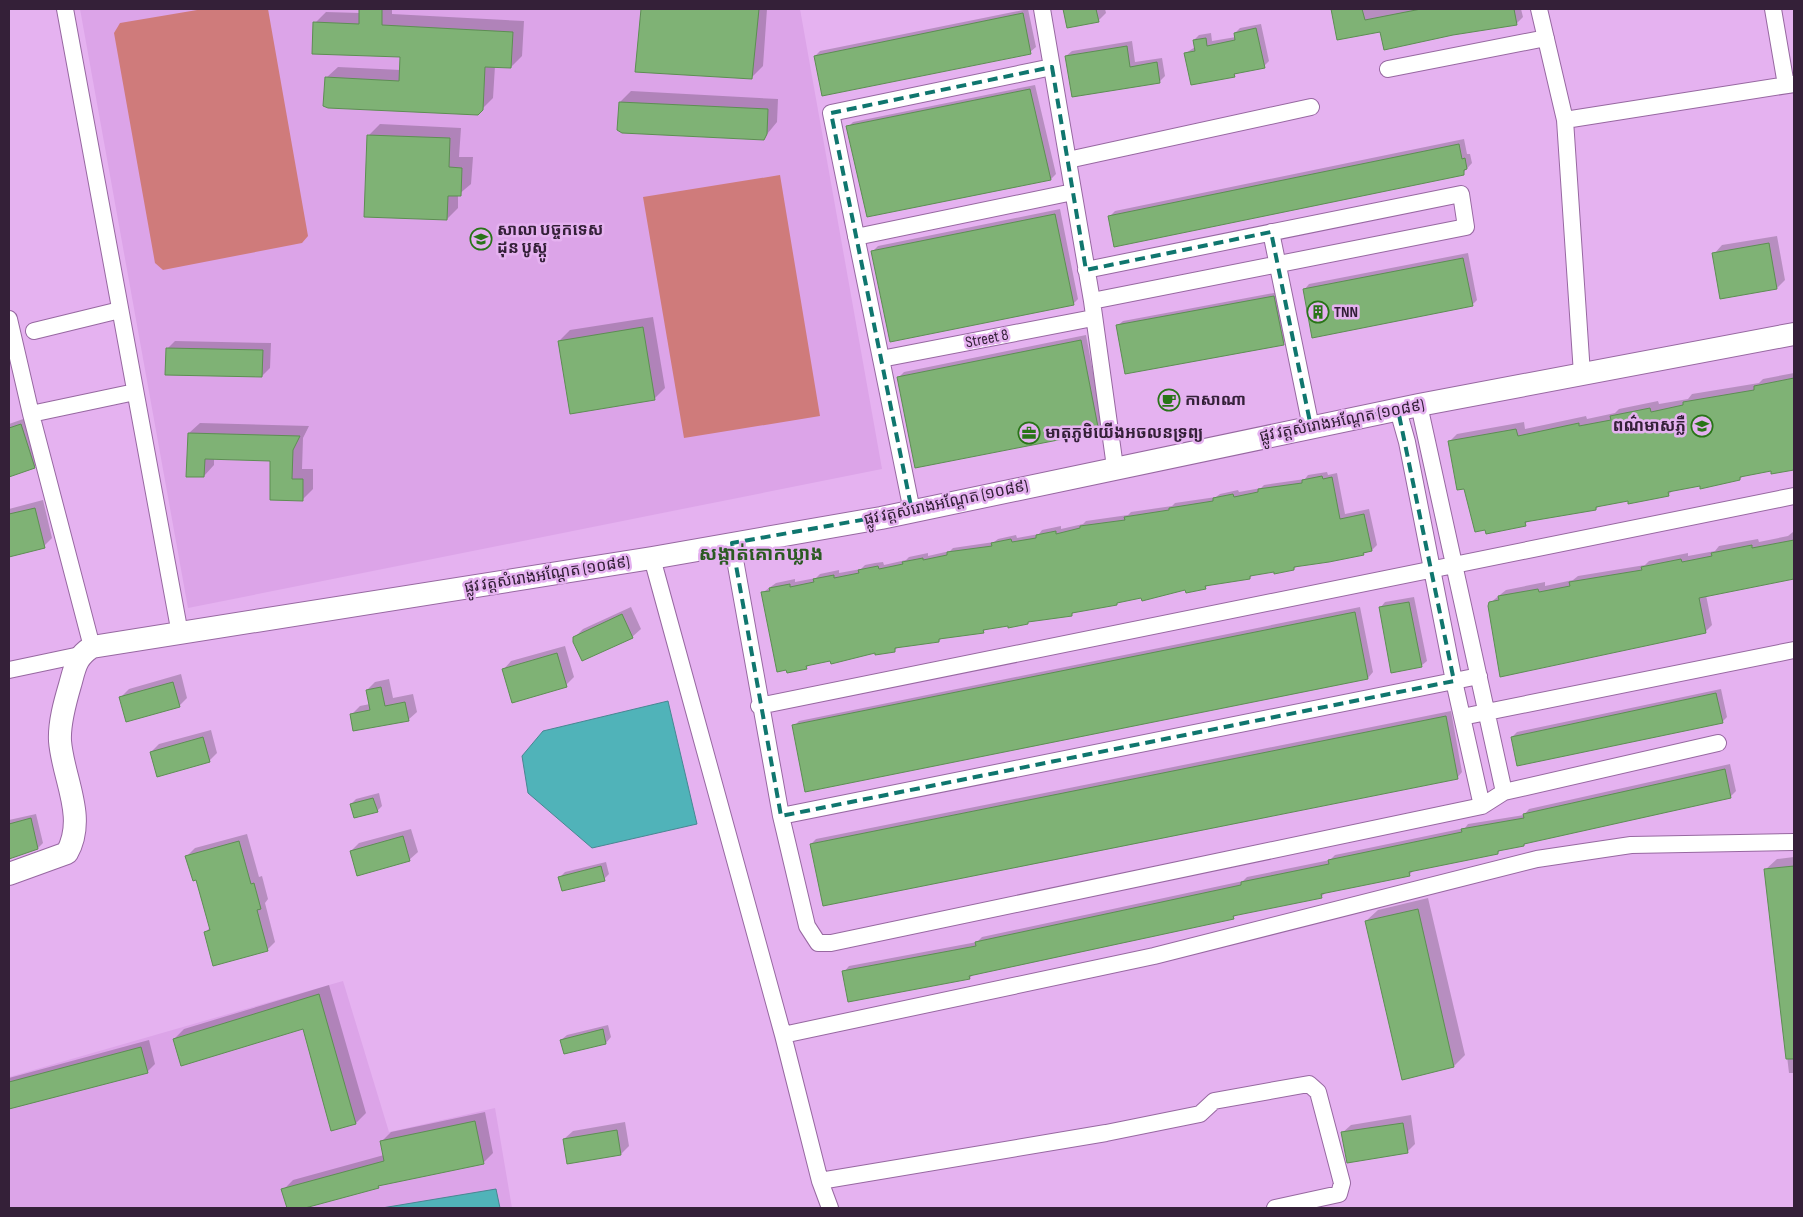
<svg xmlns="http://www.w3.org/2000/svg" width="1803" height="1217" viewBox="0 0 1803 1217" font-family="'Sofia Sans Condensed','Noto Sans Khmer',sans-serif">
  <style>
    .built { fill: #dca4e8 }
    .green { fill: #cf7b7b }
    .water { fill: #50b3b9; stroke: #488792 }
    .shadow { fill: #0003 }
    .building { fill: #7fb275; stroke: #5d8e53 }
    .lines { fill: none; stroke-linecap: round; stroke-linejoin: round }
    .street-casing { stroke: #9768a1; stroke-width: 18 }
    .secondary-casing { stroke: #9768a1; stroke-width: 24 }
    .street { stroke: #fff; stroke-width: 16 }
    .secondary { stroke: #fff; stroke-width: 22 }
    .marked { fill: none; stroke: #0f766e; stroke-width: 4; stroke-dasharray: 10 6; stroke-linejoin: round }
    .labels { text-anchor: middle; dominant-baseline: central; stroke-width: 5; stroke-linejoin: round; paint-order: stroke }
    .poi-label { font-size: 16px; font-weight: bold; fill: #342038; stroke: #e5b2f0; text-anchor: start }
    .street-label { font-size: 16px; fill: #342038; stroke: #e5b2f0 }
    .quarter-label { font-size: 19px; font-weight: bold; fill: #2b5a22; stroke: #e5b2f0 }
  </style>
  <rect width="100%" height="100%" fill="#e5b2f0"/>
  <path class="built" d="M80 9H800L882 469 188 608Z
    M343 981 389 1132 495 1108 512 1208H9V1077Z"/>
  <path class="green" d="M203 9H268L308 236 302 243 163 270 155 263 114 33 120 23Z
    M780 175 820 416 684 438 643 197Z"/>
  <path class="water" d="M668 701 697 824 592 848 528 793 522 756 543 731Z
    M496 1189 500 1208H382Z"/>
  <path class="shadow" d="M360 9H392V14L524 21 522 56 511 67 495 66 493 98 477 114 326 78 338 67 401 70 402 56 315 23 326 12 360 13Z
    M642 9H767L763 66 752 77 640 38Z
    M1028 9 1036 47 1030 52 815 56 820 51Z
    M1064 9H1105L1106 13 1098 21 1068 26Z
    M1332 9H1521L1523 17 1516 24 1381 31 1338 39Z
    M1261 24 1269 61 1264 66 1238 72 1234 75 1186 53 1195 47 1194 40 1199 35 1211 33 1212 41 1236 37 1235 33 1240 28Z
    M1132 41 1135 62 1162 58 1165 76 1159 82 1066 56 1072 51Z
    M1035 85 1056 174 1051 179 848 127 853 122Z
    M631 91 778 99 777 122 763 139 620 102Z
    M380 124 461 128 459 157H473L471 184 458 195V208L447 219 369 135Z
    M1464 139 1467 154H1470L1472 163 1463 173 1110 216 1115 211Z
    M1060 209 1078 299 1073 304 873 251 878 246Z
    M1777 236 1785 280 1777 288 1714 254 1722 245Z
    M1468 253 1477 300 1472 305 1304 290 1309 284Z
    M1279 292 1288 338 1283 343 1117 326 1123 321Z
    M653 317 665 388 654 399 559 341 570 330Z
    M1086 335 1103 425 1098 430 898 378 904 372Z
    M175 341 271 343 270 368 262 376 167 349Z
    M1794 373V468L1772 473V470L1744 475 1740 479 1673 490 1668 495 1629 499 1600 505 1596 509 1529 520 1525 524 1476 531 1474 528 1465 488 1449 442 1457 434 1524 422 1525 429 1586 416 1587 419 1615 413 1619 409 1658 401 1659 404 1688 399 1692 394 1759 383 1763 379Z
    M29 417 42 459 34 467 9 476V424Z
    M200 423 309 426 303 438 302 469H313V489L302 500 272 460 214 458V465L204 476 189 433Z
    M1327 472 1328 475 1337 473 1345 514 1369 509 1377 545 1372 550 1363 554 1298 565 1294 569 1275 570 1253 574 1250 578 1209 584 1205 588 1186 589 1120 601 1116 604 1075 611 1072 614 986 629 983 632 942 638 939 641 898 647 895 650 876 651 810 664 806 668 762 593 776 583 795 579V582L816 578 820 574 839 570V573L861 569 865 565 875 563 883 562 884 565 906 560 909 557 928 553V556L950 551 953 548 994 542 998 539 1016 535 1017 538 1039 534 1042 530 1061 526V529L1083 524 1086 521 1128 515 1131 512 1172 506 1175 503 1216 497 1220 494 1238 490 1239 492 1261 488 1264 485 1305 479 1308 475Z
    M43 500 52 538 44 546 9 555V509Z
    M1793 532 1794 577 1706 595 1712 625 1705 632 1490 603 1506 590 1545 582V586L1573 580 1578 576 1645 565 1649 561 1688 553V556L1715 551 1719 546 1758 539 1759 542 1788 536Z
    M1414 597 1427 661 1421 666 1380 608 1385 602Z
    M631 607 641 629 632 637H575L583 629Z
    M1360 607 1373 672 1368 678 794 726 799 721Z
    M565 646 574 677 566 685 503 670 511 661Z
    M181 674 187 698 179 706 121 697 129 689Z
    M389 679 393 698 413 694 417 712 408 720 351 715 360 706 370 704 367 690 375 682Z
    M1721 689 1727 717 1722 722 1512 737 1517 732Z
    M1451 711 1462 772 1457 778 811 844 816 839Z
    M211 730 217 753 209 761 151 752 159 744Z
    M1730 764 1736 791 1730 797 1527 842 1524 845 1501 849 1498 853 1414 870 1409 875 1326 892 1321 897 1237 914 1233 918 974 973 970 978 844 972 849 966 977 942 982 937 1243 881 1247 877 1330 860 1335 855 1465 828 1468 824 1524 815 1529 809Z
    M379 793 382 806 377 811 351 804 356 799Z
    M36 814 43 843 38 848 9 857V820Z
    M411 829 418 852 409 860 351 851 359 843Z
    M247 834 259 877 262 876 268 899 265 903 275 942 267 950 206 932 210 927 196 879 187 856 195 848Z
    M1794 857V1073H1789L1765 870 1777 859Z
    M606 862 609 874 604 879 560 877 565 872Z
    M1428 898 1465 1055 1454 1066 1366 921 1378 910Z
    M329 985 366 1113 356 1123 332 1129 304 1027 174 1039 184 1029Z
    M608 1025 611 1037 606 1043 561 1040 567 1035Z
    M149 1040 155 1064 147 1072 9 1109V1078Z
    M485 1112 493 1153 483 1163 381 1184 378 1187 300 1208H288L283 1190 293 1180 384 1155 381 1142 391 1132Z
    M1411 1115 1415 1144 1407 1152 1342 1133 1351 1125Z
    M625 1122 629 1146 621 1154 564 1139 573 1131Z"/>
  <path class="building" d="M359 9H382V25L513 32 511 68 485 67 483 110 478 115 328 108 323 106 325 77 399 81 400 57 312 54 313 22 359 24Z
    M641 9H759L752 79 635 72Z
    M1063 9H1096L1099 22 1067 28Z
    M1331 9H1362L1365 20 1421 9H1514L1517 25 1453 35 1384 50 1380 32 1337 40Z
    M1023 13 1031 54 822 96 814 56Z
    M1256 28 1265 68 1234 74 1235 77 1191 85 1184 53 1195 51 1193 40 1206 38 1207 46 1235 40 1234 33Z
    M1127 46 1130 67 1157 62 1160 83 1072 97 1065 56Z
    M1030 89 1051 180 867 217 846 126Z
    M619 102 768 109 767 134 764 140 622 133 617 130Z
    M367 135 450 138 449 167 462 168 461 196H448L447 220 364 217Z
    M1459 144 1462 159 1465 158 1467 169 1464 170V175L1114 247 1108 216Z
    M1055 214 1074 305 890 342 871 251Z
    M1769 243 1777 289 1720 299 1712 253Z
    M1463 258 1473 306 1312 338 1303 289Z
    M1274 296 1284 345 1125 374 1116 325Z
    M643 327 655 400 570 414 558 341Z
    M1081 340 1099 432 915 468 897 377Z
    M166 348 263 350 262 377 165 375Z
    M1794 378V470L1771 474V471L1740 477V480L1700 489V486L1668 492 1669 496 1628 504V501L1596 507V510L1525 522 1526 526 1486 534 1485 530 1475 532 1464 489 1457 490 1448 441 1516 429 1518 436 1579 423V426L1611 420 1610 416 1650 408 1651 412 1683 405V402L1754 390V386Z
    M21 424 35 468 9 477V428Z
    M188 433 300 436 293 450 292 479H303V501L270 500V461L205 459 204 477H186Z
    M1322 476 1323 479 1332 477 1340 519 1364 514 1372 551 1363 553 1364 555 1329 562 1294 567V570L1274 574V572L1250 576V579L1205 586 1206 589 1186 593 1185 590 1142 601 1141 598 1117 603V605L1072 613V616L1028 622V624L1008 628V626L983 630 984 633 939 639V642L895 648V652L875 655V653L831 664 830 661 806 666 807 669 787 673 786 670 777 672 761 592 770 591 769 588 790 584V587L814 582 813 579 834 575V578L859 573 858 570 878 566 879 569 903 564 902 562 923 558V560L947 555V552L992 546 991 543 1011 539 1012 542 1036 538V535L1056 531V534L1080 528V526L1125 520 1124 517 1169 510V508L1213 501V498L1233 494 1234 497 1258 492V489L1302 483V480Z
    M35 508 45 548 9 557V514Z
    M1794 540V579L1699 598 1706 633 1500 677 1488 606 1489 602 1499 600 1498 596 1538 589 1539 592 1570 586 1569 582 1642 570 1641 567 1681 559 1682 562 1712 556 1711 553 1752 545V548Z
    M1409 602 1422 667 1391 673 1379 607Z
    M1355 612 1368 679 805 792 792 725Z
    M622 614 633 638 582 661 573 642V637Z
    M557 653 567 687 512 703 502 669Z
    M173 682 180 707 126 722 119 697Z
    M381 687 385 706 405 702 409 721 353 731 350 714 370 710 366 690Z
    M1716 693 1723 723 1517 766 1511 737Z
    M1446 716 1458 779 823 906 810 844Z
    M203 737 210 762 157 777 150 752Z
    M1725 769 1731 798 1524 844V846L1498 851V854L1409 872 1410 876 1321 894 1322 898 1233 916 1234 919 969 976 970 979 848 1002 842 971 976 946 975 942 1241 885V882L1329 864 1328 860 1462 832 1461 829 1524 818 1523 814Z
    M373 798 378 812 354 818 350 804Z
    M31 818 38 849 9 859V824Z
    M403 836 410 861 357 876 350 851Z
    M239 841 251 884 254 883 261 909 257 910 268 951 213 966 204 932 210 930 196 880 193 881 185 856Z
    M601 866 605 881 562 891 558 877Z
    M1794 866V1059H1786L1764 869Z
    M1418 909 1454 1067 1402 1080 1365 921Z
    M319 994 356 1124 331 1131 303 1029 181 1066 173 1039Z
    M603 1029 606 1044 564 1054 560 1040Z
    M141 1047 148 1073 9 1109V1082Z
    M475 1121 484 1164 378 1186 379 1188 305 1208H287L281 1189 384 1161 380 1141Z
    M1403 1123 1408 1153 1347 1163 1341 1132Z
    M617 1130 621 1155 567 1164 563 1139Z"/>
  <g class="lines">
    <g class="street-casing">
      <path id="street" d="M65 9 180 634
        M1042 9 1092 301 1115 467
        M1539 9 1565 120 1582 374
        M1773 9 1786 85
        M1388 69 1546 38
        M1565 120 1794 84
        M1068 160 1311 107
        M1271 232 1311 427
        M856 237 1073 192
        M1086 270 1461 194 1466 227 1092 301
        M9 319 31 414 92 647
        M34 331 120 310
        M881 359 1093 318
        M1419 405 1504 792
        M1398 410 1407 442 1454 681 1482 806
        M31 414 135 392
        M912 511 831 113 1052 67
        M732 543 781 816 807 926 818 943H831L1482 806 1504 792 1718 743
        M652 558 783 1035 820 1181 830 1208
        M9 670 80 655
        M759 706 1794 496
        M1462 717 1794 650
        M781 816 1479 676
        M783 1035 1154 956 1537 859 1631 845 1794 842
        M820 1181 1106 1133 1200 1114 1214 1101 1309 1084 1318 1092 1342 1183 1339 1194 1275 1208"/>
    </g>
    <g class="secondary-casing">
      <path id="secondary" d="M9 874 67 853C87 817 63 779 60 741 59 723 65 702 70 685 75 667 76 657 92 647L652 558 881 518 1419 405 1794 334"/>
    </g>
    <use href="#street" class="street"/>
    <use href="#secondary" class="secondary"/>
  </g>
  <path class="marked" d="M1052 67 1086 270 1271 232 1311 427 1398 410 1454 681 781 816 732 543 912 511 831 113Z"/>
  <defs>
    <g id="school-ring" transform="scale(1.125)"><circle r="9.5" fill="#e5b2f0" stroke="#297418" stroke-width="1.5"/><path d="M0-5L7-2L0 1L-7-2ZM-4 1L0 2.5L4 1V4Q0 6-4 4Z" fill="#297418"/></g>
    <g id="building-ring" transform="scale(1.125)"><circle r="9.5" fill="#e5b2f0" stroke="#297418" stroke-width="1.5"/><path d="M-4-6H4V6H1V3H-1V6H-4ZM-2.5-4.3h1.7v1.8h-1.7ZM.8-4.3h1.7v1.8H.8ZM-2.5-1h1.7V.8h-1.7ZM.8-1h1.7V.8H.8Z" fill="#297418"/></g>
    <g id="cafe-ring" transform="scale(1.125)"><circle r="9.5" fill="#e5b2f0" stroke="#297418" stroke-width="1.5"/><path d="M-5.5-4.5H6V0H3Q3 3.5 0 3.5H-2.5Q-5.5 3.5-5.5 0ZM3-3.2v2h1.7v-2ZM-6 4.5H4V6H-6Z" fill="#297418"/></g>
    <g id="office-ring" transform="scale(1.125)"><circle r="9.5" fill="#e5b2f0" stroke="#297418" stroke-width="1.5"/><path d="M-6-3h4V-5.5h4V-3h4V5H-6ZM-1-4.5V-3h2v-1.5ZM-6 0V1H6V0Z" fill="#297418"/></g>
  </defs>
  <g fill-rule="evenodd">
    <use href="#school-ring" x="481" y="239"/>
    <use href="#building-ring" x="1318" y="312"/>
    <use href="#cafe-ring" x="1169" y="400"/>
    <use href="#school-ring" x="1702" y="426"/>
    <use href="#office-ring" x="1029" y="433"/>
  </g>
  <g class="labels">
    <g class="poi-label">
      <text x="497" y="230">សាលា បច្ចកទេស<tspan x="497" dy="18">ដុន បូស្កូ</tspan></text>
      <text x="1334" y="312">TNN</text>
      <text x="1185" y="400">កាសាណា</text>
      <text x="1686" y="426" text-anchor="end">ពណ៌មាសភ្លឺ</text>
      <text x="1045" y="433">មាតុភូមិយើងអចលនទ្រព្យ</text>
    </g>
    <g class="street-label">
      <text transform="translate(987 339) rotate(-11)">Street 8</text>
      <text transform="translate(1342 421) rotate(-11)">ផ្លូវ វត្តសំរោងអណ្ដែត (១០៨៩)</text>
      <text transform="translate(946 503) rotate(-12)">ផ្លូវ វត្តសំរោងអណ្ដែត (១០៨៩)</text>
      <text transform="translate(547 575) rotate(-9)">ផ្លូវ វត្តសំរោងអណ្ដែត (១០៨៩)</text>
    </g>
    <g class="quarter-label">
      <text x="761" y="554">សង្កាត់គោកឃ្លាង</text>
    </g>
  </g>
  <rect width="1803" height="1217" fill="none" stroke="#342038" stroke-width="20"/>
</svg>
